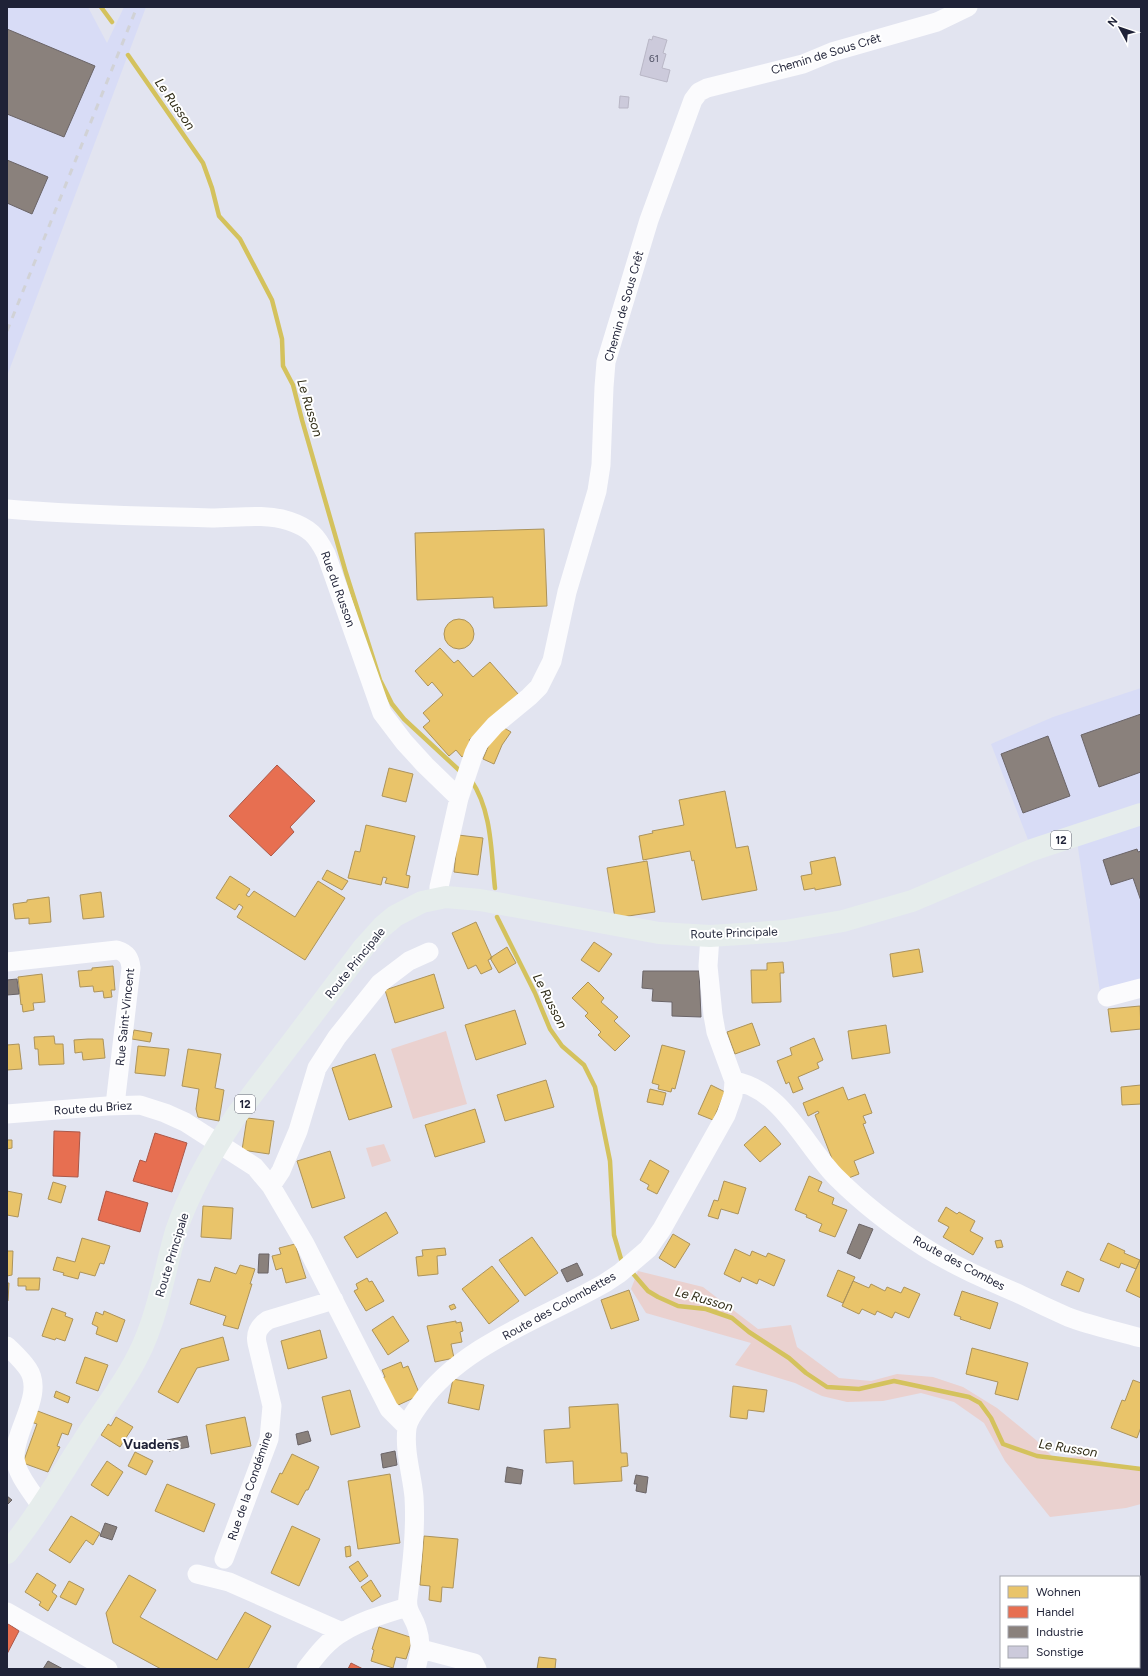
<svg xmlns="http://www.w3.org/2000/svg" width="1148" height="1676" viewBox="0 0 1148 1676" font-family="Figtree,sans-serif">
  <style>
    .built { fill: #d8dcf6 }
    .green { fill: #ead1cf }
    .homes { fill: #e9c46a; stroke: #ac935b }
    .shops { fill: #e76f51; stroke: #ab5849 }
    .industry { fill: #8a817c; stroke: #6a6467 }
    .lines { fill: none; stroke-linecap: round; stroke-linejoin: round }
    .stream { stroke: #d4c25d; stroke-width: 4.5 }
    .building { fill: #cccadb; stroke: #b9b7c6 }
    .minor { stroke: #fbfbfd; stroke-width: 19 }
    .major { stroke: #e6edec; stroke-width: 22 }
    .rail { stroke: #d1d2d6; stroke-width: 3; stroke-dasharray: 7 7; stroke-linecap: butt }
    .labels { text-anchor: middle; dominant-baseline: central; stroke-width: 4; stroke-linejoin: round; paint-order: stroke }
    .number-label { font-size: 10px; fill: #4d4f62 }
    .shield { fill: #fff; stroke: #626473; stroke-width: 1 }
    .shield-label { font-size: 11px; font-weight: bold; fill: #1f2237 }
    .street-label { font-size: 12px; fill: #1f2237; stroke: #fff }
    .water-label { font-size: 13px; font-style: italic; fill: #2f2b15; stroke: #fff }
    .quarter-label { font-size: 14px; font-weight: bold; fill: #1f2237; stroke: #fff }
  </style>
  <rect width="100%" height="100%" fill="#e2e4f0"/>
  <path class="built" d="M7 7H88L107 43 124 7H146L7 376Z
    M1141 688V988L1100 992 1076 835 1032 850 991 744 1053 717Z"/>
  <path class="green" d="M446 1031 467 1104 413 1119 391 1049Z
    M384 1144 391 1161 372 1167 366 1148Z
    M638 1271 703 1287 758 1329 791 1325 797 1347 839 1378 871 1381 897 1374 933 1377 963 1387 997 1408 1036 1440 1054 1458 1087 1456 1129 1470 1141 1469V1504L1126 1508 1050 1517 1005 1461 984 1423 954 1402 921 1393 883 1401 847 1402 822 1396 795 1383 735 1365 751 1343 646 1313 631 1289Z"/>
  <path class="homes" d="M544 529 547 606 494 608 493 597 417 600 415 533Z
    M444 634a15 15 0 1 1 30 0a15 15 0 1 1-30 0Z
    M440 648 454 663 458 660 473 677 490 662 519 695 469 740 474 746 462 757 456 750 449 756 423 727 430 721 423 713 443 695 432 682 428 686 415 671Z
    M501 726 511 732 502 745 494 764 483 759 491 740Z
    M389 768 413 774 406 802 382 796Z
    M725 791 736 848 748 846 757 890 702 900 694 860 692 861 690 851 643 860 639 836 653 833 652 831 684 825 679 800Z
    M366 825 415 836 406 875 410 876 408 888 385 883 387 878 383 877 381 885 348 878 355 851 360 852Z
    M458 835 483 838 478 875 454 872Z
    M835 857 841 885 815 890V888L804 890 801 876 812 874 810 862Z
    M647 861 655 912 615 918 607 868Z
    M327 870 348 881 342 890 322 879Z
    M230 876 250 889 246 895 249 897 254 891 295 917 318 881 345 898 305 960 237 917 243 907 239 904 235 910 216 898Z
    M101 892 104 917 83 919 80 895Z
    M49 897 51 922 29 924V918L15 919 13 904 27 902V900Z
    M476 922 492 958 488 960 492 969 481 974 476 965 468 969 452 933Z
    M594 942 612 954 599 972 581 960Z
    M507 947 516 963 499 973 490 958Z
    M919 949 923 972 893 977 890 954Z
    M783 962 784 973H780L781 1002 752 1003 751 970H767V963Z
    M113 966 115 990H111L112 997 104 998 103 991 94 992 93 986 80 987 78 971 92 970V968Z
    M42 974 45 1002 33 1003 34 1010 23 1012 22 1004 21 1005 18 977Z
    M434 974 444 1008 395 1023 385 990Z
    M588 982 604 998 601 1002 618 1017 614 1021 630 1036 615 1051 598 1035 601 1032 585 1016 588 1013 572 998Z
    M1140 1006 1141 1029 1111 1032 1108 1009Z
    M515 1010 526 1044 476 1060 465 1025Z
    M752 1023 760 1045 735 1054 727 1032Z
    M886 1025 890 1053 852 1059 848 1031Z
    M134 1030 152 1033 150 1042 132 1039Z
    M54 1036 55 1044H63L64 1064 39 1065 38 1049H35L34 1037Z
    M814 1038 823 1060 817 1063 819 1068 798 1077 803 1089 793 1093 789 1082 786 1084 777 1061 792 1055 790 1048Z
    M88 1039H103L105 1058 83 1060 82 1052 75 1053 74 1040Z
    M19 1044 22 1069 7 1070V1045Z
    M662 1045 685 1051 675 1089 672 1088 671 1092 658 1089 659 1085 652 1083Z
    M138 1046 169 1049 165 1076 135 1073Z
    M188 1049 221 1054 215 1088 224 1090 219 1121 198 1117 196 1109 199 1089 182 1086Z
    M375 1054 392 1107 349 1120 332 1068Z
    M546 1080 554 1107 505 1121 497 1095Z
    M711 1085 725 1092 713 1120 698 1114Z
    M1141 1085V1104L1122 1105 1121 1087Z
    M843 1087 848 1100 865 1094 872 1113 863 1116 866 1123 863 1124 874 1153 854 1161 859 1174 846 1179 836 1169 815 1115 819 1113 818 1111 808 1116 803 1103Z
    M650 1089 666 1093 663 1105 647 1102Z
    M475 1109 485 1142 435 1157 425 1125Z
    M247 1118 274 1121 269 1154 242 1150Z
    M765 1126 781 1144 760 1162 744 1145Z
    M7 1140H12V1148L7 1149Z
    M330 1151 345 1198 312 1208 297 1161Z
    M650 1160 669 1171 657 1194 647 1189 649 1185 640 1180Z
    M809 1176 822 1182 818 1191 834 1198 832 1204 847 1210 835 1237 819 1231 822 1224 806 1217 807 1215 795 1210Z
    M724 1181 746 1188 738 1214 721 1209 718 1219 708 1216 714 1200 718 1201Z
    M53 1182 66 1186 61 1203 48 1199Z
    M7 1191 22 1194 18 1217 7 1215Z
    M203 1206 233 1208 231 1239 201 1237Z
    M946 1207 957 1214 959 1212 975 1221 970 1231 983 1238 973 1255 943 1237 949 1227 938 1221Z
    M386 1212 398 1233 357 1258 344 1237Z
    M673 1234 690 1244 675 1268 659 1258Z
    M532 1237 558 1273 525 1296 499 1260Z
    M82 1238 110 1246 104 1264 100 1263 95 1276 80 1272 78 1279 63 1275 64 1273 53 1270 57 1257 75 1262Z
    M1001 1240 1003 1247 997 1248 995 1241Z
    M1108 1243 1125 1251 1124 1253 1140 1260 1136 1269 1121 1263 1119 1268 1100 1260Z
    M295 1244 306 1278 286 1283 282 1268 276 1270 272 1256 281 1254 279 1248Z
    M445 1248 446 1255 437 1256 438 1274 418 1276 416 1257 423 1256 422 1250Z
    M735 1249 750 1256 752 1251 766 1257 768 1253 785 1260 774 1286 759 1279 757 1284 742 1277 740 1282 724 1274Z
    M7 1251H13L12 1275 7 1276Z
    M1140 1260H1141V1298L1126 1291Z
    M240 1265 255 1269 250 1284H252L238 1329 223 1325 226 1316 190 1304 198 1279 210 1282 215 1267 236 1274Z
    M492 1266 519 1301 489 1324 462 1289Z
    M838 1270 855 1277 843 1303 827 1296Z
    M1067 1271 1084 1279 1079 1292 1061 1285Z
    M18 1278H40L39 1290H26V1286H18Z
    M367 1278 369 1282 372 1281 384 1301 366 1311 354 1291 358 1289 356 1284Z
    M853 1281 869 1288 871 1284 885 1291 887 1287 901 1293 904 1287 920 1294 909 1318 895 1312 892 1318 877 1311 875 1315 862 1309 859 1314 842 1306Z
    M7 1283H9L8 1301H7Z
    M629 1290 639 1320 611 1329 601 1300Z
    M962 1291 998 1303 990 1329 960 1319 961 1317 954 1315Z
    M454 1304 456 1308 451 1310 449 1306Z
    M52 1308 66 1313 65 1316 73 1319 65 1341 56 1338 55 1340 42 1336Z
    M104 1311 125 1320 117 1342 96 1334 98 1327 92 1324 96 1312 103 1315Z
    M393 1316 409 1341 388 1355 372 1330Z
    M456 1321V1323L461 1322 463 1331 460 1332 462 1342 451 1344 454 1358 435 1362 427 1326Z
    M320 1330 327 1358 288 1369 281 1341Z
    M223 1337 229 1360 197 1368 178 1403 158 1392 181 1349Z
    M972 1348 1028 1363 1018 1400 995 1394 998 1382 966 1374Z
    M85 1357 108 1365 98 1391 76 1383Z
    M401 1362 403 1368 408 1366 420 1395 394 1407 381 1378 385 1377 382 1370Z
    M453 1379 484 1385 479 1410 448 1403Z
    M1133 1380 1141 1383V1427L1137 1438 1111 1428 1122 1400 1125 1401Z
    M733 1386 767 1390 764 1412 748 1410 747 1419 730 1417Z
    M350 1390 360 1427 331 1435 322 1397Z
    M56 1391 70 1397 68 1403 54 1397Z
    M618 1404 621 1453H627L628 1466 621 1467 622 1481 574 1484 573 1461 546 1463 544 1430 570 1428 569 1407Z
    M35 1410 72 1424 68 1435 62 1433 57 1446 60 1447 48 1472 23 1463 37 1424 31 1422Z
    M116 1417 133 1427 120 1447 101 1435 108 1424 111 1426Z
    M245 1417 251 1446 211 1454 206 1425Z
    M135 1452 153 1461 146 1475 128 1466Z
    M292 1454 319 1467 308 1490H306L298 1505 271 1492 280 1473 282 1474Z
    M107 1461 123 1472 108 1496 91 1485Z
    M390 1474 400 1543 358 1549 348 1481Z
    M167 1484 215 1504 204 1532 155 1511Z
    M71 1516 100 1533 93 1545 86 1540 70 1563 49 1550Z
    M292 1526 320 1539 299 1586 271 1573Z
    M424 1536 458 1539 453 1588 442 1587 441 1602 429 1600 430 1586 420 1585Z
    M350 1546 351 1556 346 1557 345 1547Z
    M358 1561 368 1576 360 1582 349 1567Z
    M37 1573 56 1585 52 1592 57 1596 48 1611 39 1605 41 1602 25 1592Z
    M129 1575 156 1590 140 1617 217 1660 245 1612 271 1626 248 1669H161L113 1643 106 1613Z
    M371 1580 381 1596 372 1602 361 1587Z
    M69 1581 84 1589 76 1605 60 1597Z
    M379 1627 413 1638 406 1659 396 1657 393 1668 371 1661 374 1650 372 1649Z
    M539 1657 556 1659 555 1669H537Z"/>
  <path class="shops" d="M277 765 315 801 290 827 294 832 271 856 229 816Z
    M54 1131 80 1132 78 1177 53 1176Z
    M155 1133 187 1143 172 1192 133 1181 140 1160 146 1162Z
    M106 1191 148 1203 140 1232 98 1220Z
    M7 1623 19 1631 7 1654Z
    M351 1663 363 1669H348Z"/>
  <path class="industry" d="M7 29 95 66 64 137 7 114Z
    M7 160 48 177 32 214 7 203Z
    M1141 714V772L1099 787 1081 735Z
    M1048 736 1070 796 1023 813 1001 754Z
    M1137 849 1138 852 1141 851V901L1133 878 1111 885 1103 860Z
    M643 971H699L701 1017 672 1016V1002L652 1001 653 989 642 988Z
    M17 979 19 994 7 995V980Z
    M859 1224 873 1229 860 1259 847 1253Z
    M259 1254H269L268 1273H258Z
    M577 1263 583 1275 567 1282 561 1270Z
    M308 1431 311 1441 298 1445 296 1434Z
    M187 1436 189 1447 169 1451 167 1440Z
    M395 1451 397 1465 383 1468 381 1454Z
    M507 1467 523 1470 521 1484 505 1482Z
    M636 1475 648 1477 646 1493 636 1491 637 1484H634Z
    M7 1496 12 1500 7 1505Z
    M105 1523 117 1527 112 1540 100 1536Z
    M48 1661 63 1669H43Z"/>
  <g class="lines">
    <path class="stream" d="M101 7 112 22
      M128 55 203 163 212 188 219 216 240 239 272 300 282 339 283 366 293 385 302 420 346 573 380 680 392 704 404 719 460 771
      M471 780C492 811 491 851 495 888
      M497 917 535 993 550 1029 562 1046 584 1065 595 1087 610 1161 614 1235 621 1259 625 1264
      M630 1270 648 1291 658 1297 678 1306 706 1309 732 1318 749 1332 789 1358 806 1373 827 1387 859 1389 894 1381 969 1397 980 1403 991 1418 1003 1444 1037 1456 1141 1469"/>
  </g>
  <path class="building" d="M653 36 667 40 663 53 666 54 662 68 670 70 667 82 640 75 649 39 652 40Z
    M620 96 629 97 628 108H619Z"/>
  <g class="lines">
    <path class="minor" d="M7 509C75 515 143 516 211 518 236 518 265 513 289 521 310 528 317 536 326 554L382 713 404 742 425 765 459 798 439 887V897
      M459 798 474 753 479 743 495 725 529 697 539 687 552 661 567 592 597 491 601 465 604 387 606 362 649 220 693 100 699 92 707 88 803 64 832 52 937 22 968 7
      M7 962 117 950C127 953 130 958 131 968L115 1105
      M1107 997 1141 988
      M734 1081C782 1089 805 1146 837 1178 863 1204 893 1227 924 1247 954 1266 987 1280 1019 1294 1035 1302 1052 1310 1068 1317 1092 1326 1117 1331 1141 1338
      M7 1114 107 1106 140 1105 165 1113 185 1122 255 1167 271 1186 305 1244 389 1409 407 1427
      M271 1186 281 1171 298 1131 317 1068 337 1037 380 983 409 961 429 952
      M7 1346C14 1353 22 1360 28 1369 45 1394 14 1430 15 1457 16 1474 32 1492 41 1506
      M224 1559 269 1439 272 1406 257 1343C255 1333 259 1326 268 1320L334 1300
      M197 1574 229 1582 342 1632
      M7 1612 108 1669
      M421 1649 474 1663 477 1669
      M306 1669C316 1656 328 1640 343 1632 363 1620 385 1614 407 1607
      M416 1669C420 1654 422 1643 417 1628 413 1615 406 1612 408 1597 412 1564 416 1530 414 1497 412 1475 404 1451 407 1428 408 1420 415 1411 420 1404 461 1345 544 1318 605 1283L620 1273 648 1249 662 1229 726 1115 733 1095 734 1081 716 1032 713 1015 708 966 710 936"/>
    <path class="major" d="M7 1553C37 1516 61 1475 87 1435 106 1406 129 1377 143 1345 159 1309 165 1269 176 1231 190 1190 212 1152 236 1116L364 947 382 927 395 916 422 902 446 897 480 900 659 933 710 936 785 931 843 921 912 901 1032 850 1141 814"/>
    <path class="rail" d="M7 331 137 7"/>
  </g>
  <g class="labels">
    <g class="number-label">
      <text x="654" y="58">61</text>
    </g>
    <g class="shield">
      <rect x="1051" y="831" width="20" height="18" rx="3"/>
      <rect x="235" y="1095" width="20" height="18" rx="3"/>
    </g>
    <g class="shield-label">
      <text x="1061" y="840">12</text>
      <text x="245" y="1104">12</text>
    </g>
    <g class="street-label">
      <text transform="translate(826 54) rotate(-17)">Chemin de Sous Crêt</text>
      <text transform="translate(624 306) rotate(-74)">Chemin de Sous Crêt</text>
      <text transform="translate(338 589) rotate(70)">Rue du Russon</text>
      <text transform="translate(734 933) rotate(-2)">Route Principale</text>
      <text transform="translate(355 963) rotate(-51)">Route Principale</text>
      <text transform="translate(125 1017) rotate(-84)">Rue Saint-Vincent</text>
      <text transform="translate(93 1108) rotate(-4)">Route du Briez</text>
      <text transform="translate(172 1255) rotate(-73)">Route Principale</text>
      <text transform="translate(959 1263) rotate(28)">Route des Combes</text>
      <text transform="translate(559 1306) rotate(-29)">Route des Colombettes</text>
      <text transform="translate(250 1486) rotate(-71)">Rue de la Condémine</text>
    </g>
    <g class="water-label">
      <text transform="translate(175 104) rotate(55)">Le Russon</text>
      <text transform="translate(310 408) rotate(73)">Le Russon</text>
      <text transform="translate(550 1001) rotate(63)">Le Russon</text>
      <text transform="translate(704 1299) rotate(16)">Le Russon</text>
      <text transform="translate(1068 1448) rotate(9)">Le Russon</text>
    </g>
    <g class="quarter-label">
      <text x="151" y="1444">Vuadens</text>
    </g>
  </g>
  <rect width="1148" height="1676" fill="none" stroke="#1f2237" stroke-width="16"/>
  <rect x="1000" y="1576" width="140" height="92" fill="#ffffff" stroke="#a5a7af"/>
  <rect x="1008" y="1586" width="20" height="12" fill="#e9c46a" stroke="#a5a7af"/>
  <text x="1036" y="1596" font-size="12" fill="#1f2237">Wohnen</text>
  <rect x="1008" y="1606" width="20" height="12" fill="#e76f51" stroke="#a5a7af"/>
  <text x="1036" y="1616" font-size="12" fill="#1f2237">Handel</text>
  <rect x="1008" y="1626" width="20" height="12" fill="#8a817c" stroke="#a5a7af"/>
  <text x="1036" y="1636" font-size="12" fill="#1f2237">Industrie</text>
  <rect x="1008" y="1646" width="20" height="12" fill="#cccadb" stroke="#a5a7af"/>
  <text x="1036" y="1656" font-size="12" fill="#1f2237">Sonstige</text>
  <g transform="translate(1120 28) rotate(310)" stroke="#ffffff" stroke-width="3" paint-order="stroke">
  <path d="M0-3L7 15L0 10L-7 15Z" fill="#1f2237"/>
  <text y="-6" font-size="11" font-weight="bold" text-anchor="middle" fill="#1f2237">N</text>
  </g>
</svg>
